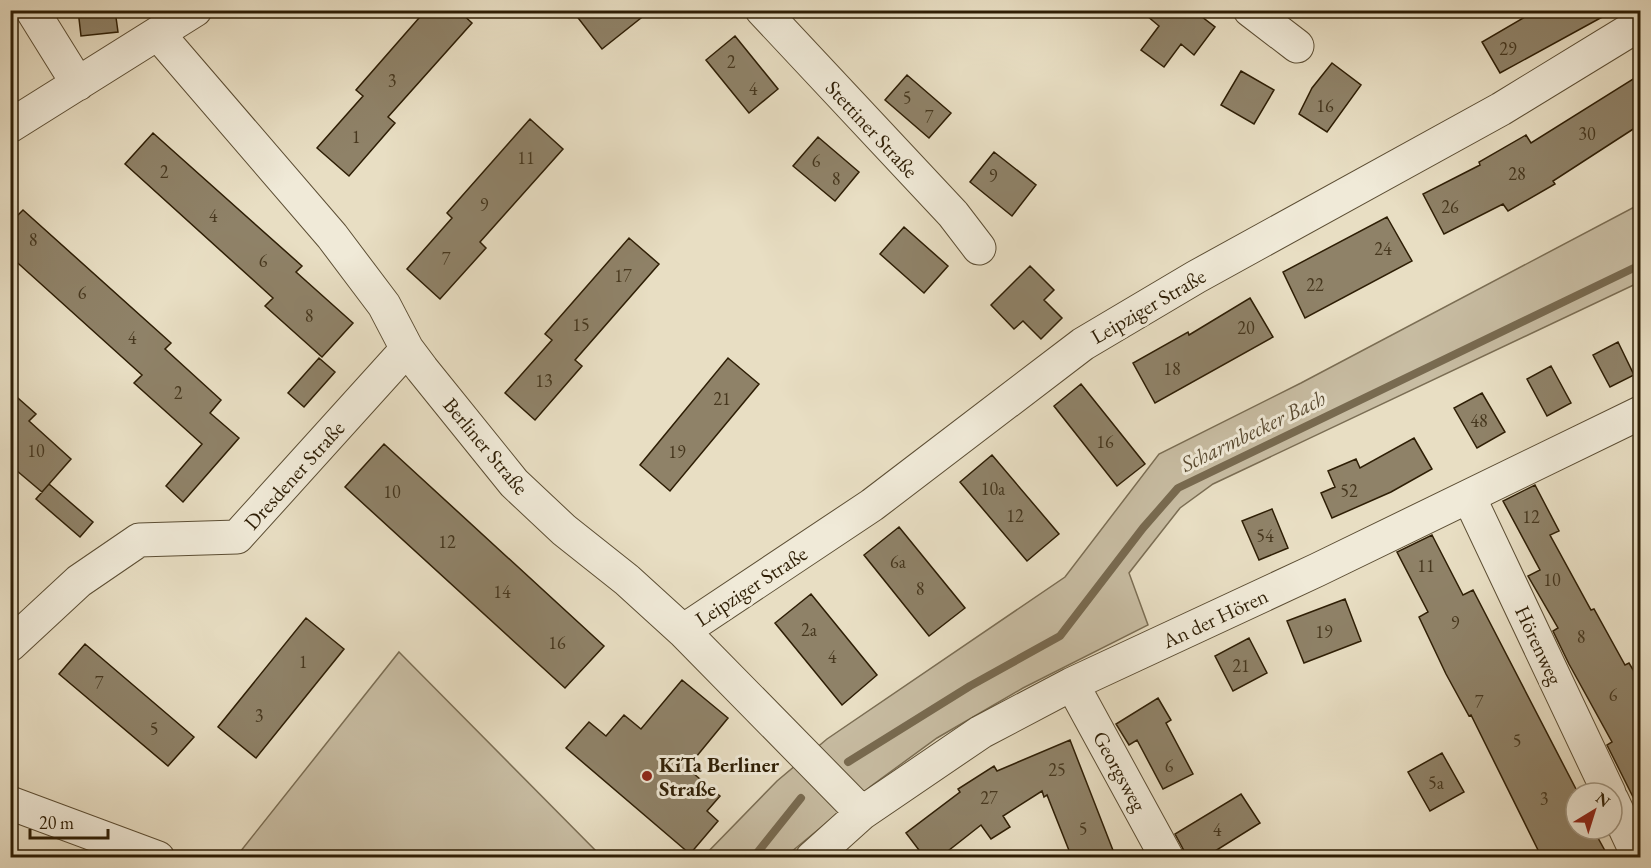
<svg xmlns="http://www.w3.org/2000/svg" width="1651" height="868" viewBox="0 0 1651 868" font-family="'EB Garamond',serif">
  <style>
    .green { fill: #c8bda3; stroke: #7b6e54; stroke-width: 1.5 }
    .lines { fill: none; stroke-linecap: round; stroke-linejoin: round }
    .stream { stroke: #786a50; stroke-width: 8 }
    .building { fill: #8f8268; stroke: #2e1e05; stroke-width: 1.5 }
    .minor-casing { stroke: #5c4e34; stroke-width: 35 }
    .minor { stroke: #f0ead8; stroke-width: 33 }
    .poi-dot { fill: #8f2418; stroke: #f0ead8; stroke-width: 2 }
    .labels { text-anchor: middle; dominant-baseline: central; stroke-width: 6; stroke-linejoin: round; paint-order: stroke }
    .number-label { font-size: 18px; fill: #46371e }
    .street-label { font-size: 21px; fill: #2e1e05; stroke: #f0ead8 }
    .poi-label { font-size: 21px; font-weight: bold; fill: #2e1e05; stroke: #f0ead8; text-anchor: start }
    .water-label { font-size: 22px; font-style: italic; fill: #594a31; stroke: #f0ead8 }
  </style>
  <rect width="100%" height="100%" fill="#e8dec3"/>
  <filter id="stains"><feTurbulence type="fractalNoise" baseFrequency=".00333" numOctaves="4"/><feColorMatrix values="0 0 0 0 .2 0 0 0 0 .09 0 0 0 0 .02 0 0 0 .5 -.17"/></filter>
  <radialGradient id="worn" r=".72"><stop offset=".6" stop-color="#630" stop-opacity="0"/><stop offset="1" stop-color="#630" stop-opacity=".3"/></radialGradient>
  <path class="green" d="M1640 204V282L1213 484 1180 508 1129 573 1148 625 1023 688 937 738 871 786 785 857 702 858 777 781 827 739 1065 577 1159 454 1301 383Z
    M399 652 602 857H236Z"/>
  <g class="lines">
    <path class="stream" d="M848 762 970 686 1060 636 1143 528 1178 488 1640 265
      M753 858 801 798"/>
  </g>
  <path class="building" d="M78 10H115L118 32 81 36Z
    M426 10H458L472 23 388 117 395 123 349 176 317 148 363 96 356 90Z
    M572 10H651L602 49Z
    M1140 10H1193L1215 27 1194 55 1181 44 1164 67 1141 50 1159 26Z
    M1537 10H1615L1500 73 1482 42Z
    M735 36 778 89 749 113 706 60Z
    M1332 63 1361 85 1327 132 1299 114 1312 88Z
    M1241 71 1274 90 1254 124 1221 105Z
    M1641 74V124L1553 181 1555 184 1508 211 1503 204 1444 234 1423 194 1480 165 1479 162 1526 135 1531 143Z
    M907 75 951 113 929 138 885 100Z
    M530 119 563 149 480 242 486 248 440 299 407 269 452 218 447 213Z
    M153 133 302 266 296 272 353 323 322 357 265 306 273 298 125 164Z
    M818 137 859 172 835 201 793 166Z
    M994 152 1036 185 1012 216 970 182Z
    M23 210 171 343 165 349 221 400 210 413 239 438 183 502 166 486 202 444 134 383 142 375 10 256V223Z
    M1387 217 1412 261 1305 318 1283 272Z
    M904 227 948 266 924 293 880 254Z
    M629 238 659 264 575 360 582 366 535 420 505 393 552 340 545 334Z
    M1030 266 1054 290 1044 300 1062 318 1041 339 1023 321 1014 329 991 305Z
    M1250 298 1273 337 1155 403 1133 363 1188 332 1189 335Z
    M1618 342 1634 375 1610 387 1593 355Z
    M319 358 335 372 304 407 288 393Z
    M728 358 759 384 670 491 640 465Z
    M1551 366 1571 403 1547 416 1527 379Z
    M1081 384 1145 464 1117 486 1054 406Z
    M10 391 36 414 29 421 71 459 42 492 10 465Z
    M1482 393 1505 432 1477 448 1454 408Z
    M1414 438 1432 469 1391 492 1332 518 1321 493 1335 487 1328 471 1356 459 1360 468Z
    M384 444 604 646 565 688 345 487Z
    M992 455 1059 534 1027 561 960 482Z
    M49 484 93 522 80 537 36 499Z
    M1535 485 1559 531 1550 535 1591 610 1594 609 1625 665 1629 663 1641 683V813L1607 745 1612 742 1569 664 1553 631 1558 628 1528 576 1540 570 1503 501Z
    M1272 509 1288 548 1259 560 1242 521Z
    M899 527 965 608 929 636 864 555Z
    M1432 535 1463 595 1473 590 1578 793H1573L1576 799V829H1593L1609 858H1542L1471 715 1469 716 1446 674 1419 617 1428 612 1397 552Z
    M811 594 877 675 842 705 775 623Z
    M1345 599 1361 641 1304 663 1287 621Z
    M306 618 344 649 256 758 218 727Z
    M1249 638 1267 673 1233 691 1215 656Z
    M85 644 194 737 168 766 59 674Z
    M682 680 728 718 687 768 720 796 707 811 718 821 690 854 566 748 589 722 606 736 624 715 641 729Z
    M1158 698 1171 720 1166 723 1193 774 1163 789 1137 740 1129 745 1116 724Z
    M1070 740 1116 858H1072L1047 795 1044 797 1042 791 1003 816 1010 827 991 839 981 825 939 858H925L906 833 960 792 958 789 994 766 997 771Z
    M1442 753 1464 792 1430 811 1408 772Z
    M1241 794 1260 823 1204 858H1188L1175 834Z"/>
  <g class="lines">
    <g class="minor-casing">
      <path id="minor" d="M32 10 78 84
        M762 10 953 214 979 248
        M1250 10 1297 46
        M159 35 332 236 384 305 407 349 422 369 514 483 564 530 627 580 683 631 862 813
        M10 126 195 10
        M1469 497 1609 793
        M683 631 872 505 1083 344 1196 277 1501 109 1640 24
        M10 645 79 581 139 540 237 537 407 349
        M1072 684 1167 858
        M1612 800 1639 858
        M10 803 158 858
        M812 858 862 813 981 732 1072 684 1317 570 1640 413"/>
    </g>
    <use href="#minor" class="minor"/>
  </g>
  <circle class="poi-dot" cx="647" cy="776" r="6"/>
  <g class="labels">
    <g class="number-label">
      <text x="1508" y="48">29</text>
      <text x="731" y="61">2</text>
      <text x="392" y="80">3</text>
      <text x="753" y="88">4</text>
      <text x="907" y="97">5</text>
      <text x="1325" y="105">16</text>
      <text x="929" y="116">7</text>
      <text x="1587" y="133">30</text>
      <text x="356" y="136">1</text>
      <text x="526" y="157">11</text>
      <text x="816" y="160">6</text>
      <text x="164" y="171">2</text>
      <text x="1517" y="173">28</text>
      <text x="993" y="175">9</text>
      <text x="836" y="178">8</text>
      <text x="484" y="204">9</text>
      <text x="1450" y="206">26</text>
      <text x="213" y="215">4</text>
      <text x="33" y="239">8</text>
      <text x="1383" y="248">24</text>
      <text x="446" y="258">7</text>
      <text x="263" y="260">6</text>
      <text x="623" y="275">17</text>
      <text x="1315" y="284">22</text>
      <text x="82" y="292">6</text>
      <text x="309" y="315">8</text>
      <text x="581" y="324">15</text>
      <text x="1246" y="327">20</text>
      <text x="132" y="337">4</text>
      <text x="1172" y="368">18</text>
      <text x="544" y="380">13</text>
      <text x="178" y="392">2</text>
      <text x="722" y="398">21</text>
      <text x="1479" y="420">48</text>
      <text x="1105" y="441">16</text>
      <text x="36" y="450">10</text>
      <text x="677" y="451">19</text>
      <text x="993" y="488">10a</text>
      <text x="1349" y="490">52</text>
      <text x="392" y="491">10</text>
      <text x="1015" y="515">12</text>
      <text x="1531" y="516">12</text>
      <text x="1265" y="535">54</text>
      <text x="447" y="541">12</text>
      <text x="898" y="561">6a</text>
      <text x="1426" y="565">11</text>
      <text x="1552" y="579">10</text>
      <text x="920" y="588">8</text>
      <text x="502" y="591">14</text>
      <text x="1455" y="622">9</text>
      <text x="809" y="629">2a</text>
      <text x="1324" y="631">19</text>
      <text x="1581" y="636">8</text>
      <text x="557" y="642">16</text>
      <text x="832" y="656">4</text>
      <text x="303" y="661">1</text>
      <text x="1241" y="665">21</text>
      <text x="99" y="682">7</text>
      <text x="1613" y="694">6</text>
      <text x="1479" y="701">7</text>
      <text x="259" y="715">3</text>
      <text x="154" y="728">5</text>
      <text x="1517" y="740">5</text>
      <text x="1169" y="765">6</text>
      <text x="1057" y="769">25</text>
      <text x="1436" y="782">5a</text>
      <text x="989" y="797">27</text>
      <text x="1544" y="798">3</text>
      <text x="1083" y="828">5</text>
      <text x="1217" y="829">4</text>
    </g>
    <g class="street-label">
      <text transform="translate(872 129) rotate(47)">Stettiner Straße</text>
      <text transform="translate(1148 306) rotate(-30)">Leipziger Straße</text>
      <text transform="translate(486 446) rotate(50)">Berliner Straße</text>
      <text transform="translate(294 475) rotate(-48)">Dresdener Straße</text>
      <text transform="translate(751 586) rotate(-33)">Leipziger Straße</text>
      <text transform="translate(1215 618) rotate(-25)">An der Hören</text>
      <text transform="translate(1539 645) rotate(65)">Hörenweg</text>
      <text transform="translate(1120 771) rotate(61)">Georgsweg</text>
    </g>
    <g class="poi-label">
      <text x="659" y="764">KiTa Berliner<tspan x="659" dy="24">Straße</tspan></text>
    </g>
    <g class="water-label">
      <text transform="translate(1253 431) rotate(-26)">Scharmbecker Bach</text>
    </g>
  </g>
  <rect width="1651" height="868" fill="none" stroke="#e8dec3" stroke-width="36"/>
  <rect x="12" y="12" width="1627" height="844" fill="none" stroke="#2e1e05" stroke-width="3"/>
  <rect x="18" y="18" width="1615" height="832" fill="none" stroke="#2e1e05" stroke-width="1.5"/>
  <g transform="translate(1594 811) rotate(38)"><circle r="28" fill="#f0ead8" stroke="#a29884" stroke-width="1.5"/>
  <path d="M0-4.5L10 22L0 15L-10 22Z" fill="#8f2418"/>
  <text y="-9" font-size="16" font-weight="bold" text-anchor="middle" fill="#2e1e05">N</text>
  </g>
  <path d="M30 829v9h78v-9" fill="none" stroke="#2e1e05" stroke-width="3"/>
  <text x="39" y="829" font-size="18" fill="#2e1e05" stroke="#f0ead8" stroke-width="4.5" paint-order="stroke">20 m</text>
  <rect width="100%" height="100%" filter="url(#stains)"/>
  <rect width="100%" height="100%" fill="url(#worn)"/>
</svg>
